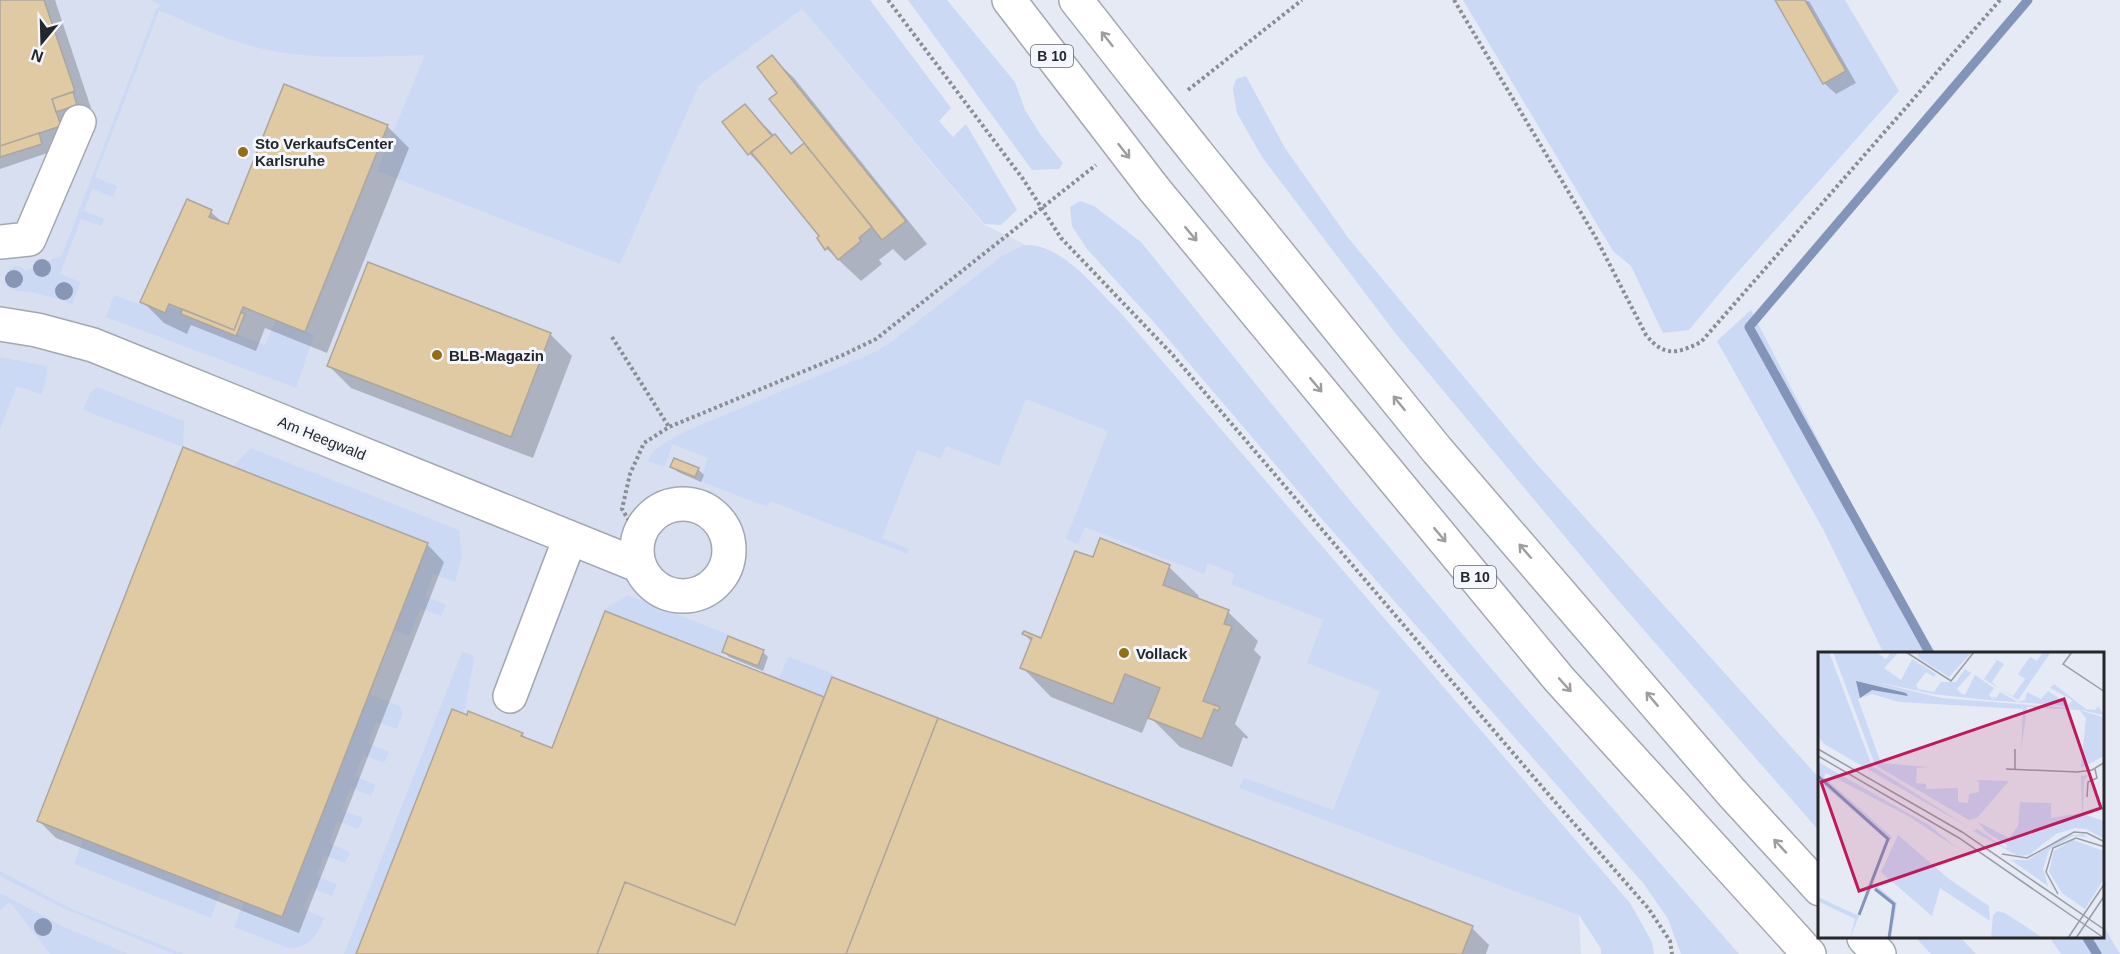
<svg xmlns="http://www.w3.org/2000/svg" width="2120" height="954" viewBox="0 0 2120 954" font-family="Arial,sans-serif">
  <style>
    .built { fill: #d7dff1 }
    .green { fill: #ccd9f5 }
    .shadow { fill: #0003 }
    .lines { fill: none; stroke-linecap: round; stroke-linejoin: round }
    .stream { stroke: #8394b9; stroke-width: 9 }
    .building { fill: #e0caa3; stroke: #aca69d; stroke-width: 1.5 }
    .minor-casing { stroke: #a2a7b0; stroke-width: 36 }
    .highway-casing { stroke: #a2a7b0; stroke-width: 36 }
    .path { stroke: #8a8d94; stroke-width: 4; stroke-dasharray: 3 3; stroke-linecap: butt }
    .minor { stroke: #fff; stroke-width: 33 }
    .highway { stroke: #fff; stroke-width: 33 }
    .highway-bridge-casing { stroke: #a2a7b0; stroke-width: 36; stroke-linecap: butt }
    .highway-bridge { stroke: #fff; stroke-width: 33 }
    .tree { fill: #8896b6 }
    .oneway { stroke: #9d9ea0 }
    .poi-dot { fill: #946d16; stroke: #f4f7fd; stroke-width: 2 }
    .labels { text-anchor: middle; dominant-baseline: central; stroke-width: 6; stroke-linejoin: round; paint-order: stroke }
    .shield { fill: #f4f7fd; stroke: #63656a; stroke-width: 1.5 }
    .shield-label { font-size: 14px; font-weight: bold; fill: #25272b }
    .poi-label { font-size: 15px; font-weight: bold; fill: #25272b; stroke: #f4f7fd; text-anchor: start }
    .street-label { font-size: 15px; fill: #25272b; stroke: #f4f7fd }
    .inset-river { fill: none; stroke: #8394b9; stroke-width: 3 }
    .inset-road { fill: none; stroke: #989ca4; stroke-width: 1.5 }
    .view { fill: #c2185b; fill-opacity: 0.15; stroke: #c2185b; stroke-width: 3 }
    .inset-edge { fill: none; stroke: #25272b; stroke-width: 3 }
  </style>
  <rect width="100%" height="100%" fill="#e5eaf4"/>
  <path class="built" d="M0 0H151L160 4 158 11 242 43 810 0 802 9 983 224 1022 243 1125 347 1579 915 1581 954H0Z"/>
  <path class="green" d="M151 0H870L951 108 939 121 953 137 966 124 1017 210 1001 225 984 224 802 9 699 85 620 264 377 171 425 55C363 57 301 62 241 43 213 34 186 21 159 11L95 177 117 186 113 197 92 189 84 211 104 219 102 226 81 219 60 274 81 282 72 304C59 299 45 295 31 292 26 291 19 292 13 290 0 285 8 255 26 271L62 255 156 10 160 5Z
    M908 0H947L1015 82 1025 110 1040 134 1063 163 1059 169 1032 170Z
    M1463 0H1845L1899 91 1729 282 1689 330 1663 333 1631 266 1613 251Z
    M1246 76 1285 148 1349 239 1534 461 1820 779V832L1616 598 1396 334 1262 157 1237 113 1233 89 1236 79Z
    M1080 201 1094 206 1141 242 1343 492 1490 667 1739 954H1681L1668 919 1644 884 1321 518 1152 320 1087 249 1072 226 1070 207Z
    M1024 245C1062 243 1093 286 1119 311L1630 903 1652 942 1654 954H1601V949L1579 915 1239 788 1244 778 1333 810 1380 691 1307 663 1323 620 1231 584 1235 574 1208 563 1204 574 1085 527 1078 544 1066 539 1108 431 1026 399 999 466 946 446 941 459 917 450 882 538 909 549 908 554 770 501 768 507 700 481 708 458 673 444 664 467 648 461C653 447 672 439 684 432L875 352 891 342 1002 256Z
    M114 295 139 304 140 302 164 313 168 306 265 345 276 320 314 335 296 388 106 317Z
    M1751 310 1854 509 1936 654H1884L1823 529 1717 341Z
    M0 357 47 366C47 377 45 385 41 394L17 386 0 429Z
    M97 387 184 421 183 447 83 410 90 393Z
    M251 448 459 530 462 556 455 582 433 574 425 596 446 605 441 616 420 608 410 636 394 630 428 544 232 467Z
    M628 595 729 635 721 656 603 610Z
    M462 652 472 655 474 660 464 713 452 709 356 954H344Z
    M790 657 833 674 824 697 779 679 787 659Z
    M369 694 399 706 403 713 397 729 376 722 368 743 389 752 384 763 363 755 355 776 376 785 371 796 350 788 342 810 363 818 358 829 337 821 329 843 350 852 345 863 324 855 316 876 337 884 332 896 312 888 303 909 324 918C317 936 309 948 288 948L234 927 244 902 282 917Z
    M83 840 220 893 211 918 74 864Z
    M0 871 72 909 184 954H174L63 908 0 876Z
    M0 893 64 927 128 954H50L10 902 0 910Z
    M2104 927 2120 954H2061L2050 938H2104Z
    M1916 938H1961L1976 954H1931Z"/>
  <path class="shadow" d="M0 0H55L91 108 68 116 77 143 0 169Z
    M1779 0 1809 1 1856 83 1836 94 1824 83Z
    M772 57 794 78 927 244 905 261 893 249 879 260 882 264 861 281 827 249 819 239 821 237 771 176 750 154 745 106 793 154 806 143 779 93Z
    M387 126 409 148 327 353 265 328 256 351 191 325 187 334 164 323 142 301 211 212 223 223 229 226Z
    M550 334 572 356 533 458 351 388 329 366Z
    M672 467 698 469 704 475 701 482 678 472Z
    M427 544 444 562 299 933 56 838 39 821Z
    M1093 559 1169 567 1199 596 1197 600 1228 612 1258 641 1254 650 1261 657 1235 724 1248 737 1247 739 1243 737 1232 767 1180 747 1149 716 1142 733 1051 697 1022 667 1032 642 1024 634 1042 640Z
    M606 613 824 699 1472 928 1489 945 1486 954H358L522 734 528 740 552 749Z
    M724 652H763L768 657 763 671 729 657Z"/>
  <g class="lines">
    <path class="stream" d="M1930 654 1749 327 2028 0
      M2087 938 2097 954"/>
  </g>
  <path class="building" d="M0 0H44L75 91 52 99 61 126 0 146Z
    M1775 0H1805L1846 71 1823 84Z
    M772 55 906 221 882 240 769 99 777 93 757 67Z
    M284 84 388 125 305 332 243 307 234 330 169 304 165 313 140 302 187 199 212 210 209 217 228 224Z
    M73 92 77 105 56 112 52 99Z
    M745 104 772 136 748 155 722 122Z
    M39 133 42 144 0 157V146Z
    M775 134 791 154 804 143 872 227 859 238 861 241 838 260 828 247 825 250 817 238 819 236 751 152Z
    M368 262 551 333 511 437 327 366Z
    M182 309 234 330 241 312 245 314 236 336 181 314Z
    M183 447 428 543 282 917 37 821Z
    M674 458 699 468 695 477 670 467Z
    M1100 538 1170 565 1163 585 1229 610 1224 624 1232 626 1203 701 1220 707 1218 711 1214 709 1202 739 1148 718 1160 688 1125 674 1113 704 1020 668 1032 638 1022 634 1024 631 1041 638 1075 551 1093 557Z
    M605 611 824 697 735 925 625 882 597 954H356L452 709 467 715 468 711 523 733 521 736 552 748Z
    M728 636 764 650 758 666 722 652Z
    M832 677 938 718 846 954H597L625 882 735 925Z
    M938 718 1473 926 1462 954H846Z"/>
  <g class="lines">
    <g class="minor-casing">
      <path id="minor" d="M0 242 29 239 79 122
        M0 324 37 330 93 345 640 566
        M637 550a46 46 0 1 1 92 0a46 46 0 1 1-92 0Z
        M510 696 570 538"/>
    </g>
    <g class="highway-casing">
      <path id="highway" d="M1009 0 1095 112
        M1076 0 1138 79
        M1196 152 1437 450 1732 793 1820 889
        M1154 189 1559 679 1809 954
        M1864 938 1879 954"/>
    </g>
    <path class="path" d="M888 0 1023 179 1061 238 1171 353 1549 795 1648 908 1670 941 1672 954
      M1454 0 1596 238 1646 335C1664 357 1677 354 1701 342L2000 0
      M1188 90 1302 0
      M612 337 669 427
      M632 526 622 509 630 474 644 443 669 427 843 355 876 339 1096 165"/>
    <use href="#minor" class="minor"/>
    <use href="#highway" class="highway"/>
    <g class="highway-bridge-casing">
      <path id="highway-bridge" d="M1138 79 1196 152
        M1095 112 1154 189"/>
    </g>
    <use href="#highway-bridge" class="highway-bridge"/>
  </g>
  <g class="tree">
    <circle cx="42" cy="268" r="9"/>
    <circle cx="14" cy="279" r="9"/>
    <circle cx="64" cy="291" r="9"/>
    <circle cx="43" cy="927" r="9"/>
  </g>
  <defs><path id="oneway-shaft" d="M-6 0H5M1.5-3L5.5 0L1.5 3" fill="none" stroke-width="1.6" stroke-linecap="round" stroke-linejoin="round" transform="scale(1.5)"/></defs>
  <g class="oneway">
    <use href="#oneway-shaft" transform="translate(1107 39) rotate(-128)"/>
    <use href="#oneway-shaft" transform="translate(1124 151) rotate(52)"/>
    <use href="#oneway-shaft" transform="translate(1191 234) rotate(50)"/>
    <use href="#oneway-shaft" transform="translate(1316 385) rotate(50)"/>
    <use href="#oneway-shaft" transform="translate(1399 403) rotate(-129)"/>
    <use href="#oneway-shaft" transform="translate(1440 535) rotate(50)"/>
    <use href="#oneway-shaft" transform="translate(1525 551) rotate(-131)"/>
    <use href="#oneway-shaft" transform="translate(1565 685) rotate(48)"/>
    <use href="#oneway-shaft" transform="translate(1652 699) rotate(-130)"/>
    <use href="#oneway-shaft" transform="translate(1780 846) rotate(-133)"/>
  </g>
  <g class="poi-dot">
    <circle cx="243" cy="152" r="6"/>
    <circle cx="437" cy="355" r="6"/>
    <circle cx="1124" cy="653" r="6"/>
  </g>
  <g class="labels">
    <g class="shield">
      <rect x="1031" y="45" width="42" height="22" rx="4.5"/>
      <rect x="1454" y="566" width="42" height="22" rx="4.5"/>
    </g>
    <g class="shield-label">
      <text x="1052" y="56">B 10</text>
      <text x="1475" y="577">B 10</text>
    </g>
    <g class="poi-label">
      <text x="255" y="143">Sto VerkaufsCenter<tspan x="255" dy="17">Karlsruhe</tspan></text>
      <text x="449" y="355">BLB-Magazin</text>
      <text x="1136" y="653">Vollack</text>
    </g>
    <g class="street-label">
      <text transform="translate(322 438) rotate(22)">Am Heegwald</text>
    </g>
  </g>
  <g transform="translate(1818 652)">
    <rect width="286" height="286" fill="#e5eaf4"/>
    <path d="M0 0H11L54 114 152 176 6 92 0 84ZM15 0H58L68 7 73 0H81L66 16 83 28 94 7 118 22 116 25 108 20 98 33 100 37 116 40 123 30H138L147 17 153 21 139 37 144 42 147 43 157 23 176 36 171 43 176 48 174 44 178 46 182 40 200 50 207 48 209 40 223 47 230 39 251 53 254 48 232 36 236 32 268 57 277 58 280 54 286 63 239 53 169 48 115 42 54 29 123 46 240 55 258 57 281 64 286 66V104L263 116 268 66 261 58 209 55 203 100 205 57 81 50 54 42 40 47 63 111 111 115 99 116 98 131 108 132V137L140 136V150L150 151 151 142 161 140V130L158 128 191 129 159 166 151 168 57 113ZM99 0H154L131 25 101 6ZM225 0H233L200 48 183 38 195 44 207 27 200 22 212 5 219 9ZM179 8 186 12 174 30 180 36 166 27ZM0 110 111 173 139 196 90 164 8 121 6 125 74 185 71 190 0 128ZM270 123 266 129 265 162 286 169V187L268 177 257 176 238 182 211 203 200 204 155 179 159 177 188 196 189 193 168 180 160 170 191 186 200 174 202 150 233 151V166L264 161 263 124ZM265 182 270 185 255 184 231 198 225 217 230 234 193 208H210L245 184ZM80 183 131 227 171 254 172 269 122 236 114 264 63 220ZM255 188 286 199V227L267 257 244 241 231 220 236 199ZM58 233 79 251 73 286H70L74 253 56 237ZM0 245 41 264 32 286 37 267 0 249ZM180 259 187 261 225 286H173L175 263Z" fill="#ccd9f5"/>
    <path d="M38 29 88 41 90 44 54 38 42 46Z" fill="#8394b9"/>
    <path class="inset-river" d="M0 124 70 187 41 263M57 237 76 252 71 286"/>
    <path class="inset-road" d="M88 0 133 29 156 0M254 0 245 12 287 40M0 97 144 180 287 278M0 104 141 186 286 286M188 117 259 120 274 118 287 110M197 117V97M269 145 270 130 279 126 277 117M184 202 209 206 256 180 269 181 287 190M240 242 228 220 235 196 258 186 287 195M250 286 287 231M258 286 287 243"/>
    <path class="view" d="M246 47 283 156 41 239 3 130Z"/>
    <rect width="286" height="286" class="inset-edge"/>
  </g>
  <g transform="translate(42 42) rotate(199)" stroke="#f4f7fd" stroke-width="4.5" paint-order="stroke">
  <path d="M0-4.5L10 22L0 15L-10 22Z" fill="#25272b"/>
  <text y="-9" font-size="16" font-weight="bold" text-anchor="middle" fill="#25272b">N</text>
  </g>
</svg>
